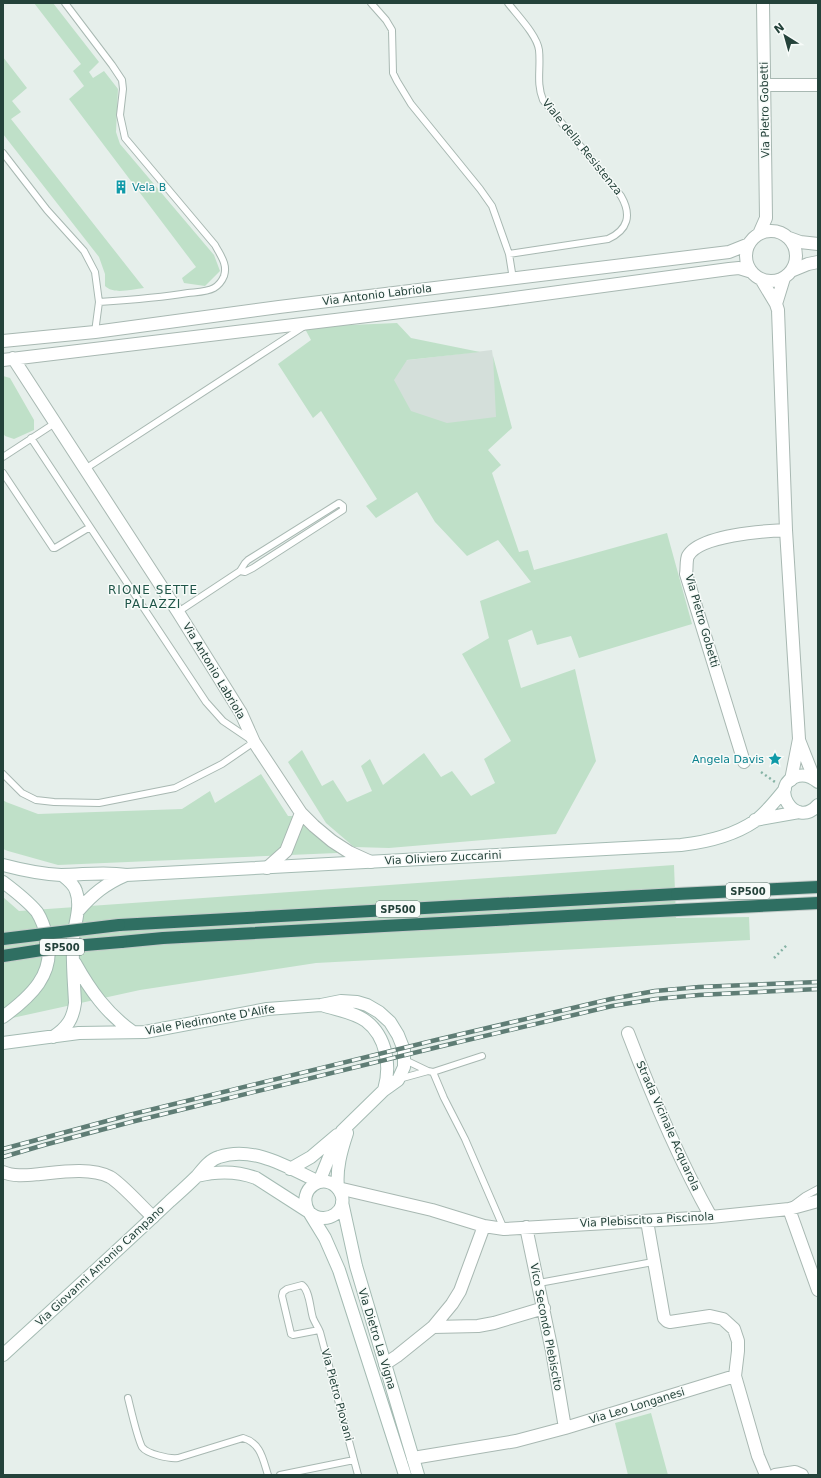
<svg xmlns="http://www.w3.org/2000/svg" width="821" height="1478" viewBox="0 0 821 1478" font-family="'DejaVu Sans',sans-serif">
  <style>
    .built { fill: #d4dfda }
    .grass { fill: #bfe0c8 }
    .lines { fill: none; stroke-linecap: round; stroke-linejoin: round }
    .lane-casing { stroke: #a8b8b2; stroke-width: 8 }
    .street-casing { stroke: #a8b8b2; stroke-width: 14 }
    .secondary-casing { stroke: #a4bbb3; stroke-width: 14 }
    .highway-casing { stroke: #c2cac8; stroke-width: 14 }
    .path { stroke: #86b3a5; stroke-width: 2.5; stroke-dasharray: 2 3; stroke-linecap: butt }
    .lane { stroke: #fff; stroke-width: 6 }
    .street { stroke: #fff; stroke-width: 12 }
    .secondary { stroke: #fff; stroke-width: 12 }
    .highway { stroke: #2f6f62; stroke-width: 12 }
    .rail-casing { stroke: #5f7d75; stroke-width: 4.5 }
    .rail { stroke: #f7fbf9; stroke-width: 3; stroke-dasharray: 9; stroke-linecap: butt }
    .highway-bridge-casing { stroke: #c2cac8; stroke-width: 14; stroke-linecap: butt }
    .highway-bridge { stroke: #2f6f62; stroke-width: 12 }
    .labels { text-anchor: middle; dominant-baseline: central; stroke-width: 3; stroke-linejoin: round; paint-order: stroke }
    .shield { fill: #f7fbf9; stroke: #637a73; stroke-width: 1 }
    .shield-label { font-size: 10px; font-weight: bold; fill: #24423a }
    .street-label { font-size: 11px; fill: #24423a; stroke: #f7fbf9 }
    .culture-label { font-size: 11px; fill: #0d838f; stroke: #f7fbf9; text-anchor: start }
    .neighbourhood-label { font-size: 12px; letter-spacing: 1px; fill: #1f5548; stroke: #f7fbf9 }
  </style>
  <rect width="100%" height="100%" fill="#e6efeb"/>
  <path class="built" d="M492 350 503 433H420L367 365Z"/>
  <path class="grass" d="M34 3H53L99 62 89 72 93 78 104 71 118 89 116 132 120 144 214 255 220 271 205 286 184 283 182 278 196 267 69 99 84 86 73 71 81 64Z
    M3 57 27 88 12 101 21 112 11 119 144 288C132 289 114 295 105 286V274L99 257 3 134Z
    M397 323 411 338 480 352 407 360 394 380 411 411 447 423 496 417 493 356 512 428 488 450 501 465 492 473 519 552 528 550 534 570 667 533 692 624 579 658 571 636 537 645 532 630 508 640 521 688 575 669 596 761 556 834 389 848 354 847 326 823 288 762 302 750 322 786 333 780 347 802 372 791 361 766 370 759 383 785 424 753 441 777 452 771 471 796 495 783 484 759 511 741 462 654 489 638 480 601 531 582 498 540 467 556 435 522 417 492 376 518 366 506 377 499 321 411 313 418 278 364 311 340 304 327Z
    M3 376 10 378 34 420V430L14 439 5 436 3 433Z
    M261 774 288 816H305L339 846 337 853 58 865 8 851 3 849V800L6 802 38 814 182 809 210 791 215 803Z
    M674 865 676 918 749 917 750 940 316 963 140 990 3 1020V897L19 911Z
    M651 1413 668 1475H628L615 1423Z"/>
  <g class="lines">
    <g class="lane-casing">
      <path id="lane" d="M65 3 112 65 122 80 123 89 120 115 125 138 215 245C220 255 228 264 224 276 222 281 219 285 214 288 207 292 196 292 188 293 158 298 129 300 99 302
        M371 3 386 20 392 30 393 73 397 81 411 104 480 189 492 206 509 254 513 279
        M508 3C517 15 537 35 539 50 541 68 536 83 543 100L621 196C632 215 628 230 608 239L509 254
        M3 153 47 210 84 251 95 272 99 302 95 332
        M3 457 55 423
        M85 469 303 327
        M3 473 53 548H55L90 527
        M339 503 343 506V510L253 568 245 572 240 571 245 563 248 560Z
        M178 612 240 571
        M3 774 22 793 36 800 54 802 99 803 175 788 222 764 254 742 223 721 206 702 31 438
        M405 1060 428 1071 433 1072 482 1056
        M433 1072 444 1098 465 1139 504 1229
        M399 1079 428 1071
        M793 1205 805 1196 818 1189
        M539 1283 653 1262
        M319 1330 293 1335 291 1334 282 1296 283 1292 287 1289 302 1285C310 1291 310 1309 313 1318 315 1323 318 1327 320 1332L358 1475
        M128 1398C131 1410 137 1437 142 1447 147 1454 169 1459 178 1458L243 1438C261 1443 263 1460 268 1475
        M280 1475 354 1460"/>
    </g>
    <g class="street-casing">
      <path id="street" d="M765 85H818
        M746 256a25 25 0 1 1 50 0a25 25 0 1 1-50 0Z
        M759 234 766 218 763 3
        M789 238 800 242 818 244
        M791 271 808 264 818 262
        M761 279 776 304 778 310 786 530 799 739 791 780
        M776 304 784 278
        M3 341 95 332 279 307 729 252 749 244
        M13 358 178 612 241 713 254 742 301 813 314 826 332 841 349 852 371 862
        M3 360 492 301 729 269 739 268 752 272
        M799 740 814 778
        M744 762 686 574C687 569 686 560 688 556 699 535 764 531 786 530
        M267 868 286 851 301 813
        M628 1033C652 1096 678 1158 711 1217
        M3 1172C14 1177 28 1175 40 1174 60 1172 91 1167 110 1177 122 1184 142 1207 153 1217
        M338 1188 432 1210 484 1226 504 1229 711 1217 789 1209 818 1201
        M789 1209 818 1290
        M647 1221 664 1318 667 1321 670 1322 710 1316 723 1319 734 1329 738 1341V1351L735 1376 758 1456 766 1475
        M526 1227 552 1351 565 1428
        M433 1327 478 1326 494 1323 544 1308
        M385 1364 397 1356 433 1327 452 1304 460 1291 484 1226
        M413 1458 516 1441 565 1428 735 1376
        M775 1475 795 1472 802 1475"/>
    </g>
    <g class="secondary-casing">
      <path id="secondary" d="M818 782C812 777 806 774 798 776 767 784 795 831 818 805
        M755 820 799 812
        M3 865C22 870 41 874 61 875 83 875 104 871 126 875L681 845C707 842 733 836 755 821 766 813 776 800 785 789
        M3 882C15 891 27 900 37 912 42 920 45 929 47 938 56 974 30 997 3 1017
        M78 911C93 894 105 884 126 875
        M75 963C90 990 107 1014 133 1032
        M322 1005C336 1010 354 1012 366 1021 387 1037 391 1067 384 1090
        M53 1037C67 1028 73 1019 75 1003 74 982 72 961 73 940 74 924 82 907 76 891 74 884 67 879 62 875
        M3 1043 79 1033 145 1032 267 1009 321 1005 341 1001 357 1002 367 1005 379 1012 390 1022 398 1035 404 1050V1067L398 1080 384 1090 342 1131 332 1150 319 1182
        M290 1169 311 1157 337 1135
        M197 1176C217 1171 237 1171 256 1178L309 1212C326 1228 352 1209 339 1190 325 1170 295 1189 309 1212L325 1238 339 1270 405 1475
        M338 1188C336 1169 341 1151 347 1133
        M342 1202 356 1266 418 1475
        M3 1355C59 1304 115 1253 170 1201 179 1193 188 1185 197 1176 203 1169 209 1160 219 1157 253 1145 289 1168 319 1182"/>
    </g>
    <g class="highway-casing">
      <path id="highway" d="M119 925 677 894
        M121 942 163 938 678 910"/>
    </g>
    <path class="path" d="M761 772 775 782
      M774 958 787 945"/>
    <use href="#lane" class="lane"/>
    <use href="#street" class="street"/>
    <use href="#secondary" class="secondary"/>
    <use href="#highway" class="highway"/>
    <g class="rail-casing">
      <path id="rail" d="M3 1149 129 1115 436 1040 611 999 655 991 699 987 818 982
        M3 1157 44 1145 131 1122 438 1047 612 1006 656 999 699 995 818 989"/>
    </g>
    <use href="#rail" class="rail"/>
    <g class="highway-bridge-casing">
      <path id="highway-bridge" d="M677 894 818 887
        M678 910 818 903
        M3 939 119 925
        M3 956 61 947 121 942"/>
    </g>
    <use href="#highway-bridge" class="highway-bridge"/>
  </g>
  <defs>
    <g id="building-bare" transform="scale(1.08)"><path d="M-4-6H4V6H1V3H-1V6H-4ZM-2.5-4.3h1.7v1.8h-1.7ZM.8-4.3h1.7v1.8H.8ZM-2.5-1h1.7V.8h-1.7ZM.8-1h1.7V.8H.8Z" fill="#0f9aa8" stroke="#f7fbf9" stroke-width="2.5" paint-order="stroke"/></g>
    <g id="sight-bare" transform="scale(1.08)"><path d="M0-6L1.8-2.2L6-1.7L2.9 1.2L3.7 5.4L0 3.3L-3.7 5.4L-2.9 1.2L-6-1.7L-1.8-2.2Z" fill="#0f9aa8" stroke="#f7fbf9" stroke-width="2.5" paint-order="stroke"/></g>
  </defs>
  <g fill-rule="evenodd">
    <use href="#building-bare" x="121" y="187"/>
    <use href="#sight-bare" x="775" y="759"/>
  </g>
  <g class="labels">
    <g class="shield">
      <rect x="726" y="883" width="44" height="16" rx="3"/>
      <rect x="376" y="901" width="44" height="16" rx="3"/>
      <rect x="40" y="939" width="44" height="16" rx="3"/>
    </g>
    <g class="shield-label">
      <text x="748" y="891">SP500</text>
      <text x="398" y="909">SP500</text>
      <text x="62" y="947">SP500</text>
    </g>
    <g class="street-label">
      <text transform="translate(765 110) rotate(-91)">Via Pietro Gobetti</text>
      <text transform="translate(582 147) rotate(51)">Viale della Resistenza</text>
      <text transform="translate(377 295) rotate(-7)">Via Antonio Labriola</text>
      <text transform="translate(702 621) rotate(74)">Via Pietro Gobetti</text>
      <text transform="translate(214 671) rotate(59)">Via Antonio Labriola</text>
      <text transform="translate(443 858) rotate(-3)">Via Oliviero Zuccarini</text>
      <text transform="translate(210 1020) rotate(-10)">Viale Piedimonte D'Alife</text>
      <text transform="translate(668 1126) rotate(66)">Strada Vicinale Acquarola</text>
      <text transform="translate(647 1220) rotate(-3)">Via Plebiscito a Piscinola</text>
      <text transform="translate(100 1266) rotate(-43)">Via Giovanni Antonio Campano</text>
      <text transform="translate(546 1327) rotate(79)">Vico Secondo Plebiscito</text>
      <text transform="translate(377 1339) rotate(73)">Via Dietro La Vigna</text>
      <text transform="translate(337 1395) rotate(75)">Via Pietro Piovani</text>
      <text transform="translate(637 1406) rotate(-17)">Via Leo Longanesi</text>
    </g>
    <g class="culture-label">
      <text x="132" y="187">Vela B</text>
      <text x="764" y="759" text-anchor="end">Angela Davis</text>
    </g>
    <g class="neighbourhood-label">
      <text x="153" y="590">RIONE SETTE<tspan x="153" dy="14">PALAZZI</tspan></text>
    </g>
  </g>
  <rect width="821" height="1478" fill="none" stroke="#24423a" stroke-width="8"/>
  <g transform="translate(785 36) rotate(323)" stroke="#f7fbf9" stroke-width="3" paint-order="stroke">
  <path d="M0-3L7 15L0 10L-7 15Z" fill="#24423a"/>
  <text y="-6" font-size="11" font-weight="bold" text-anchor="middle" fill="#24423a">N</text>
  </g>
</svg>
